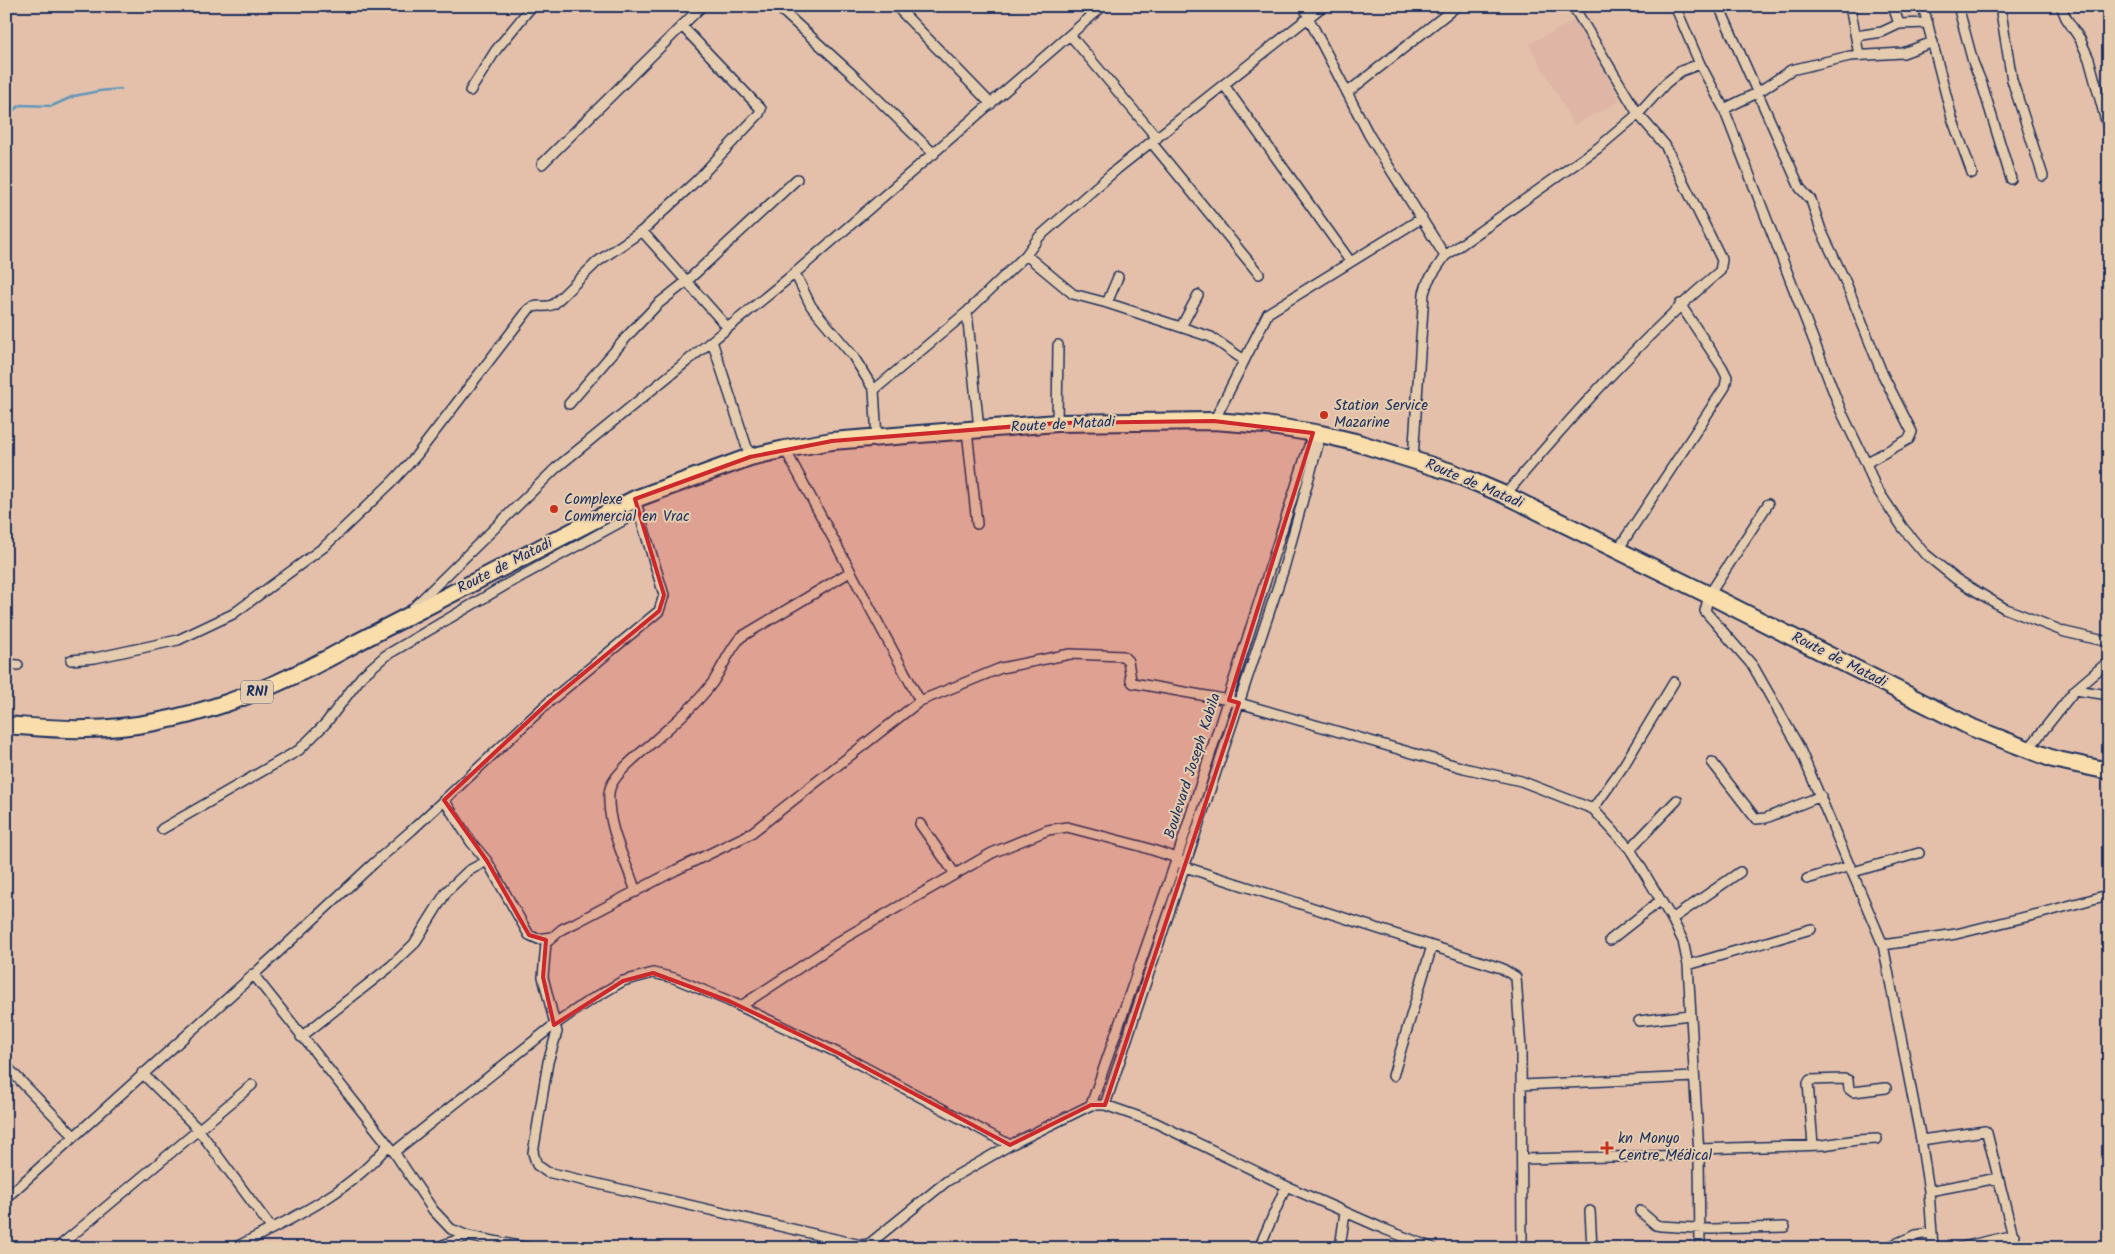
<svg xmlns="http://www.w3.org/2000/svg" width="2115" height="1254" viewBox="0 0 2115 1254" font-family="Kalam,sans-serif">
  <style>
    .built { fill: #dfb5a6 }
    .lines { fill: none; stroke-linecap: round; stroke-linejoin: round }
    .stream { stroke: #6397b9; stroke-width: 2.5 }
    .street-casing { stroke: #1b2f5e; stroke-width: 12 }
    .highway-casing { stroke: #1b2f5e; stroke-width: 20 }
    .street { stroke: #e6ccae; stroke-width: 9 }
    .highway { stroke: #f9ddab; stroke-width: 16 }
    .marked { fill: #cd282b; fill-opacity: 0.2; stroke: #cd282b; stroke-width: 4; stroke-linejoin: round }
    .poi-dot { fill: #c8321e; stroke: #e6ccae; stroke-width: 2 }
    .labels { text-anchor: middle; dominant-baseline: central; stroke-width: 4; stroke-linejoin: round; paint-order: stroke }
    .shield { fill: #e6ccae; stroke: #585e76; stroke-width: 1 }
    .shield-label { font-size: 14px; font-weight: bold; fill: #1b2f5e }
    .poi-label { font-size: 15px; fill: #1b2f5e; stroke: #e6ccae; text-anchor: start }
    .street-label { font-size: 15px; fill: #1b2f5e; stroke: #e6ccae }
  </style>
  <rect width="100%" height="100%" fill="#e4c0aa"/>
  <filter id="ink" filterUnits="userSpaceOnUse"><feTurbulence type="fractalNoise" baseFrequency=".02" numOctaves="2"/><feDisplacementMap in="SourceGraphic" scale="10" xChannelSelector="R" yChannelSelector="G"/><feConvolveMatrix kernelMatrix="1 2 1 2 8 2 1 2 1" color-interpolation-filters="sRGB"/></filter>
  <g filter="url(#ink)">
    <path class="built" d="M1577 19 1620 101 1574 125 1529 44Z"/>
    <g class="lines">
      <path class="stream" d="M6 115 21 105 52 106 74 96 99 91 121 89"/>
      <g class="street-casing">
        <path id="street" d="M777 6 853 75 934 154
          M896 6 991 104
          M1304 6 1309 19 1369 135 1445 256 1428 281 1424 293 1413 459
          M1675 6 1700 64 1724 109 1841 411 1866 463 1875 486 1903 528 1924 553 1956 579 2004 608 2065 632 2109 642
          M1719 6 1800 188 1811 200 1821 230 1846 283 1882 373 1912 432 1909 439 1866 463
          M1850 6 1859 55
          M1893 6 1899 24
          M1923 6 1952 118 1972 173
          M1958 6 1973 62 1982 84 2011 179
          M2000 6 2012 80 2043 176
          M2061 6 2066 18 2080 39 2089 59 2109 132
          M1070 35 1157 138
          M1856 36 1882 32 1899 24 1928 23
          M1224 85 1350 261
          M470 91 496 50 532 6
          M1348 92 1457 6
          M1724 109 1757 93 1791 70 1850 56 1903 53 1933 42
          M1151 142 1259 274
          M542 164 702 6
          M642 231 728 328
          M1026 255 1073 294 1107 303 1211 337 1244 360
          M1445 256 1598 148 1638 114 1666 83 1681 71 1700 64
          M795 273 811 306 853 356 874 390 877 438
          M1107 303 1118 277
          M967 312 979 429
          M1181 327 1198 295
          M712 341 750 457
          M874 390 967 312 1026 255 1039 237 1117 169 1323 6
          M569 404 631 332 658 304 687 281 797 179
          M1214 421 1268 313 1422 218
          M1057 423 1058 345
          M967 430 977 524
          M785 449 920 701
          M1505 495C1572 416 1641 338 1720 271L1722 260 1665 145 1638 114 1573 6
          M1768 504 1709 595 1705 611 1753 666 1799 747 1883 945 1921 1140 1929 1191 1933 1248
          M1617 551 1725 387 1727 377 1722 367 1680 304
          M412 609 556 468 795 273 1103 6
          M71 660 95 658 178 640 233 614 324 547 392 482 416 456 529 309C537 303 546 309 554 304L597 262 642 231 696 181 759 114 761 109 682 26
          M6 664 18 665
          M2075 690 2109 695
          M2027 751 2075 690 2109 661
          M1712 762 1756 819 1766 818 1821 796
          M444 800 471 842 487 861
          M1593 809 1624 765 1674 682
          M920 824 955 874
          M162 829 299 750 326 723 362 676 385 656 509 583 639 512
          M1630 849 1677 800
          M1853 872 1919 853
          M1807 879 1850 866
          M636 892C626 860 607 828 609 793 610 776 641 753 653 742 674 723 697 704 713 682 723 667 729 650 741 637L850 572
          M1672 919 1740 872
          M1610 940 1661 900
          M1883 945 1956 934 2042 913 2104 896
          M1688 965 1811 929
          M253 974 394 1152 433 1210 451 1229 468 1236 529 1248
          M741 1006 846 937 992 853 1048 830 1067 827 1140 846 1177 858 1185 867 1501 968 1516 977 1521 1049 1522 1248
          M1639 1021 1690 1015
          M301 1037 391 966 414 944 447 891 468 871 487 861 529 935 538 939 551 937
          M6 1066 74 1136
          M142 1073 198 1129 272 1229
          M1393 1076 1432 946
          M1522 1085 1694 1077
          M1091 1105 1177 858 1313 433
          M1105 1105 1284 568 1321 434
          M1921 1140 1985 1131 1987 1133 2016 1248
          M1813 1145 1808 1083 1810 1080 1844 1079 1848 1080 1849 1089 1853 1092 1886 1088
          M1698 1149 1823 1145 1857 1140 1877 1139
          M394 1152 554 1025 584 1004 623 981 653 973 674 978 729 1001 840 1054 1010 1145
          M1522 1159 1699 1155
          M1929 1191 1998 1178
          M6 1198 272 958 373 864 412 830 550 701 659 611 664 595 635 499
          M1590 1211 1592 1248
          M1640 1211 1656 1225 1661 1226 1712 1229 1785 1227
          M869 1244 887 1248
          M57 1248 252 1085
          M234 1248C287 1221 350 1193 388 1145
          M435 1248 468 1236
          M1259 1248 1286 1186
          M1340 1248 1345 1212
          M1433 1248 1384 1229 1286 1186 1154 1122 1105 1105H1091L1010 1145 947 1181 869 1244 861 1245 547 1172 537 1165 533 1153 548 1062 557 1032 543 977 546 943 562 929 575 923 676 870 750 834 920 701 1001 668 1070 654 1123 656 1128 661 1131 680 1133 683 1229 700 1464 768 1521 781 1593 809 1630 849 1672 919 1683 941 1688 965 1699 1155 1700 1248
          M1886 1248 1916 1235 1931 1233
          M1958 1248 2014 1235"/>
      </g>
      <g class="highway-casing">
        <path id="highway" d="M6 725C33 727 59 730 86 729 183 728 275 689 358 642L635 499 750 457 785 449 832 441 1057 423 1214 421 1265 425 1321 434 1355 442 1451 472 1505 495 1709 595 1973 728 2053 759 2109 771"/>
      </g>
      <use href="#street" class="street"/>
      <use href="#highway" class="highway"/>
    </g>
  </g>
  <path class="marked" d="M1214 421 1313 433 1229 700 1239 703 1105 1105H1091L1010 1145 840 1054 729 1001 653 973 623 981 554 1025 543 977 546 940 529 935 487 861 444 800 550 701 659 611 664 595 635 499 750 457 832 441 1057 423Z"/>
  <g class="poi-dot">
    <circle cx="1324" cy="415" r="5"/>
    <circle cx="554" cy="509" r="5"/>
    <path d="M1604.5 1140.5h5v5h5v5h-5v5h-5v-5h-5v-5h5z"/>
  </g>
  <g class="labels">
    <rect class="shield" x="241" y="680.5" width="32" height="23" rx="4"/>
    <g class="shield-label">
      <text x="257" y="692">RN1</text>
    </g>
    <g class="poi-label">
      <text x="1334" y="406">Station Service<tspan x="1334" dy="17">Mazarine</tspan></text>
      <text x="564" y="500">Complexe<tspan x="564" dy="17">Commercial en Vrac</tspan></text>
      <text x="1618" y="1139">kn Monyo<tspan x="1618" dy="17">Centre Médical</tspan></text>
    </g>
    <g class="street-label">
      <text transform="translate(1063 425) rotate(-3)">Route de Matadi</text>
      <text transform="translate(1474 484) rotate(23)">Route de Matadi</text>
      <text transform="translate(505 566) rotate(-27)">Route de Matadi</text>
      <text transform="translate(1839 660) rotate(27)">Route de Matadi</text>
      <text transform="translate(1193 766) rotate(-72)">Boulevard Joseph Kabila</text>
    </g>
  </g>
  <rect width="2115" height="1254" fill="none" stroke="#e6ccae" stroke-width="25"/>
  <rect x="12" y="12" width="2090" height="1229" fill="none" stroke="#1b2f5e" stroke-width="2" filter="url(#ink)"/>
</svg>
